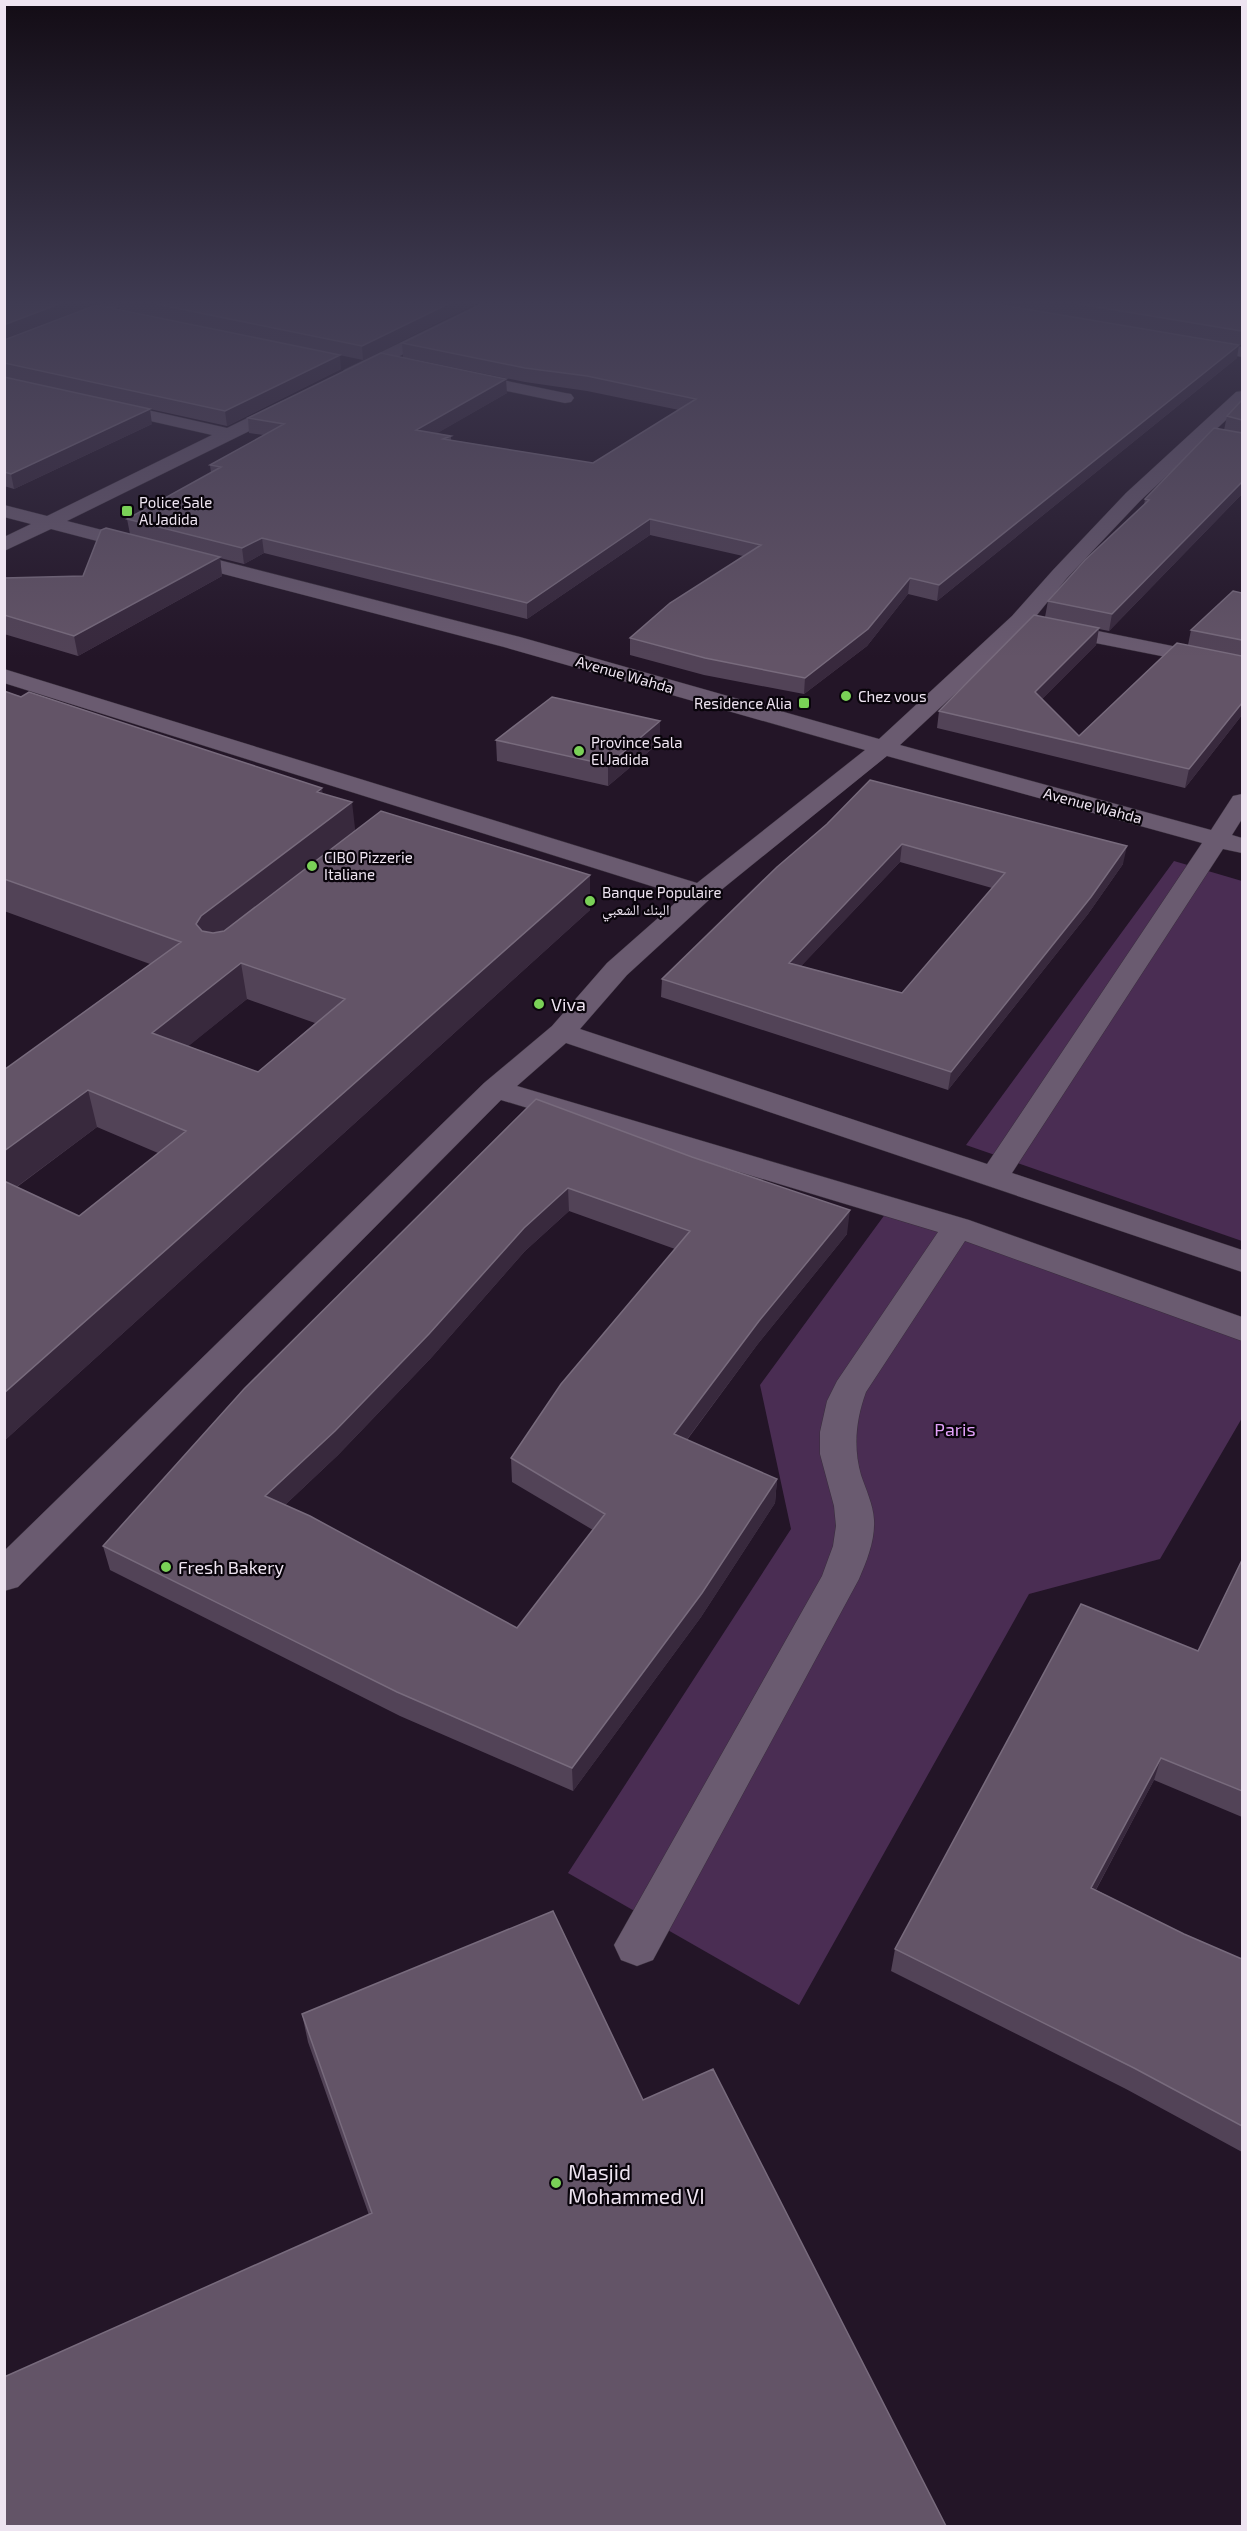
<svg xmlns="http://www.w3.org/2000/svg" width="1247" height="2531" viewBox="0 0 1247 2531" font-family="'Exo 2','Noto Naskh Arabic',sans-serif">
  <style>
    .green { fill: #4a2d53 }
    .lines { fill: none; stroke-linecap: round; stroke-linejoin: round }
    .minor-casing { stroke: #392f3c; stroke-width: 1 }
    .minor { fill: #6a5b70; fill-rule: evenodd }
    .wall { fill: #524357; fill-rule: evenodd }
    .shaded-wall { fill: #38293d }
    .building { fill: #635467; stroke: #786b7d; stroke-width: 1.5; fill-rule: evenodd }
    .poi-dot { fill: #7ad157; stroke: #09040b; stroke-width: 2 }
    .labels { text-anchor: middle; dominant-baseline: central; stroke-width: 4.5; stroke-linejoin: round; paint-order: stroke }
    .far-poi-label { font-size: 15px; fill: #eee4f1; stroke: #09040b; text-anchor: start }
    .far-street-label { font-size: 15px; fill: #eee4f1; stroke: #09040b }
    .poi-label { font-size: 18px; fill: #eee4f1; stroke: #09040b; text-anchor: start }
    .park-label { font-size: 18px; fill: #e3a1f9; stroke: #09040b }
    .near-poi-label { font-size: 21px; fill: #eee4f1; stroke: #09040b; text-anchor: start }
  </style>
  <rect width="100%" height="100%" fill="#231527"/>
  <path class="green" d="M1174 861 1242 881V1241L966 1145Z
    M886 1213 1242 1337V1418L1160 1559 1029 1594 799 2005 568 1873 791 1529 760 1385Z"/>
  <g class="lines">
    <g class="minor-casing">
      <path id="minor" d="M101 304H122L119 307 4 353V342Z
        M480 304H500L497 307 356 378 350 379 342 374 344 370Z
        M1193 338 1242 347V357L1187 346 1185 343Z
        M464 372 565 393 571 394 574 398 571 402 565 403 458 381 456 377Z
        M1242 391V405L1140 501 1067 578 1028 626 900 745 1211 830 1233 796 1242 794V819L1232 835 1242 838V853L1223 849 1012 1173 1242 1250V1272L566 1043 517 1086 969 1220 1242 1317V1341L965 1241 866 1392C856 1419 853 1447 861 1475 866 1490 873 1504 874 1520 875 1541 867 1560 859 1579L653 1960 637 1966 621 1960 614 1945 822 1576 833 1546 836 1526 834 1506 820 1454V1432L827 1401 837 1381 938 1232 501 1100 18 1587 4 1591V1551L484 1083 552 1026 607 963 683 896 4 683V669L697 883 865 750 504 647 51 529 4 551V537L31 524 4 517V505L47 516 212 435 102 410 99 406 102 402 108 401 227 428 282 401H294L297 405 294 409 67 521 520 637 879 739 1012 616 1053 570 1126 493 1236 392ZM887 756 1202 843 987 1164 580 1029 627 975 710 899Z
        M1053 622 1242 660V672L1045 633 1042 628 1045 623Z"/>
    </g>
    <use href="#minor" class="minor"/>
  </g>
  <path class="wall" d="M118 304H475L363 360 119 309Z
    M999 304H1242V345Z
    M4 340 341 369 227 426 4 377Z
    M402 343 1237 358 937 601 908 594 867 646 804 694 704 675 630 655V638L743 556 650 535 527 619 264 553 244 564 220 558 222 576 78 656 4 634V578L83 576 130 534 127 519 211 473 210 465 264 435 249 433 248 418 403 357ZM408 358 525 382 587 391 679 410 593 463 451 440V436L437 433 507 393Z
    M4 377 152 424 14 489 4 486Z
    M1242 400V494L1109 631 1099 629 1096 645 1042 699 1079 736 1188 645 1191 630 1242 593V715L1185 788 937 728 939 711 1045 617 1048 601 1144 505 1145 499 1224 430 1227 416Z
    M4 691 323 793 355 830 590 910 4 1441V1070L150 964 4 911ZM247 999 315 1023 258 1072 188 1046ZM97 1127 158 1153 79 1216 17 1187Z
    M496 740 660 742 608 786 497 761Z
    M827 824 1123 864 1088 914 948 1090 661 997 662 979ZM900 862 992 888 902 993 801 966Z
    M536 1099 847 1234 757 1345 687 1440 777 1479 775 1503 701 1617 573 1791 400 1716 110 1570 103 1546ZM569 1211 675 1249 511 1458 512 1482 593 1530 517 1628 285 1505 338 1455 431 1358 525 1251Z
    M1242 1560V1817L1154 1780 1096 1890 1184 1934 1242 1959V2152L1126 2089 891 1971 895 1949 1198 1651Z
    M302 2014 643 2100 946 2526 369 2215 308 2042Z"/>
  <path class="shaded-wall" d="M59 304H96L4 339V325Z
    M448 304H475L363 360 362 346Z
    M1239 345 1237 358 937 601 939 585Z
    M340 355 341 369 227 426 225 411Z
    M506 379 507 393 417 445 416 430Z
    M150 409 152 424 14 489 11 474Z
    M1242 482V494L1109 631 1112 614Z
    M650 519V535L527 619V603Z
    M262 538 264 553 244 564 242 548Z
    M220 557 222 576 78 656 74 636Z
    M910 578 908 594 867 646 804 694 805 678Z
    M1099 628 1096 645 1032 709 1035 692Z
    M1242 703V715L1185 788 1189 769Z
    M660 721V742L608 786V765Z
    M322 788 326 822 352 802 356 837 202 960 196 924 201 916 317 792Z
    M902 844 900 862 787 981 789 963Z
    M1127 846 1123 864 1088 914 948 1090 951 1072Z
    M590 875V910L4 1441V1393Z
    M241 963 247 999 159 1070 152 1033Z
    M88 1090 97 1127 4 1196V1151Z
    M568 1188 569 1211 525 1251 431 1358 338 1455 269 1520 265 1496 524 1228Z
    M850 1210 847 1234 757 1345 673 1458 674 1434 759 1321Z
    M777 1479 775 1503 701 1617 573 1791 572 1768Z
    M1161 1758 1154 1780 1085 1910 1091 1888Z"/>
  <path class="building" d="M4 304H59L4 325Z
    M156 304H448L362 346Z
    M482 304H996L1239 345 939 585 910 578 868 629 805 678 705 658 630 638 670 603 761 545 650 519 527 603 262 538 242 548 127 519 221 467 210 465 284 424 248 418 381 353 506 379 416 430 451 436 443 439 593 463 696 399 587 376 525 368 402 343Z
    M1079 304H1242V331Z
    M96 305 340 355 225 411 4 363V340Z
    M4 377 150 409 11 474 4 472Z
    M1242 400V420L1227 416Z
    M1214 428 1242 433V482L1112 614 1048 601 1085 560 1149 500 1145 499Z
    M106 528 220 557 74 636 4 615V578L83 576 101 530Z
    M1233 591 1242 593V640L1191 630Z
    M1034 615 1099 628 1035 692 1079 736 1177 643 1242 656V703L1189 769 939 711Z
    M4 691 21 697 29 692 322 788 317 792 352 802 201 916 196 924 202 931 213 933 224 931 381 811 590 875 4 1393V1181L79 1216 186 1131 88 1090 4 1151V1070L181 942 4 879ZM241 963 345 999 258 1072 152 1033Z
    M552 697 660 721 608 765 496 740Z
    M870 780 1127 846 1091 897 951 1072 662 979 777 867 827 824ZM902 844 1005 873 902 993 789 963Z
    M536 1099 692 1157 850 1210 759 1321 674 1434 777 1479 702 1593 572 1768 397 1692 103 1546 244 1389ZM568 1188 690 1231 561 1384 511 1458 605 1514 517 1628 310 1516 265 1496 335 1431 429 1334 524 1228Z
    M1242 1560V1791L1161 1758 1091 1888 1184 1934 1242 1959V2126L1134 2068 895 1949 1081 1604 1198 1651Z
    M553 1911 643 2100 713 2069 946 2526H4V2377L372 2213 302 2014Z"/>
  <linearGradient id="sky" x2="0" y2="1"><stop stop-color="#130c15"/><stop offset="0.46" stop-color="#3f3b52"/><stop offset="1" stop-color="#3f3b52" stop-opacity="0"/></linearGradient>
  <rect width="1247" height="658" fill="url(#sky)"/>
  <g class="poi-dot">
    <rect x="121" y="505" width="12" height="12" rx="3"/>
    <circle cx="846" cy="696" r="6"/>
    <rect x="798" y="697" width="12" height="12" rx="3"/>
    <circle cx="579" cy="751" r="6"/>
    <circle cx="312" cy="866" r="6"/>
    <circle cx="590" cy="901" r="6"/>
    <circle cx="539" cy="1004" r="6"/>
    <circle cx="166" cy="1567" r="6"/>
    <circle cx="556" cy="2183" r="6"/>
  </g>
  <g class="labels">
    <g class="far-poi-label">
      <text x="139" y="502">Police Sale<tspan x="139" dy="17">Al Jadida</tspan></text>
      <text x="858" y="696">Chez vous</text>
      <text x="792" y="703" text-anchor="end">Residence Alia</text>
      <text x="591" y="742">Province Sala<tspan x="591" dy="17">El Jadida</tspan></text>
      <text x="324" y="857">CIBO Pizzerie<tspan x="324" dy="17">Italiane</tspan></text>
      <text x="602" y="892">Banque Populaire<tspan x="602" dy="17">البنك الشعبي</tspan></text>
    </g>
    <g class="far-street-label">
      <text transform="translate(625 674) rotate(16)">Avenue Wahda</text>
      <text transform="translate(1093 805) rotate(15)">Avenue Wahda</text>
    </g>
    <g class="poi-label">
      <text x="551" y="1004">Viva</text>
      <text x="178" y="1567">Fresh Bakery</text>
    </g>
    <g class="park-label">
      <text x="955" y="1429">Paris</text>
    </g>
    <g class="near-poi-label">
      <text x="568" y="2171">Masjid<tspan x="568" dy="24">Mohammed VI</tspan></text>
    </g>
  </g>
  <rect width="1247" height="2531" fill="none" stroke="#eee4f1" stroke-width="12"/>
</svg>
